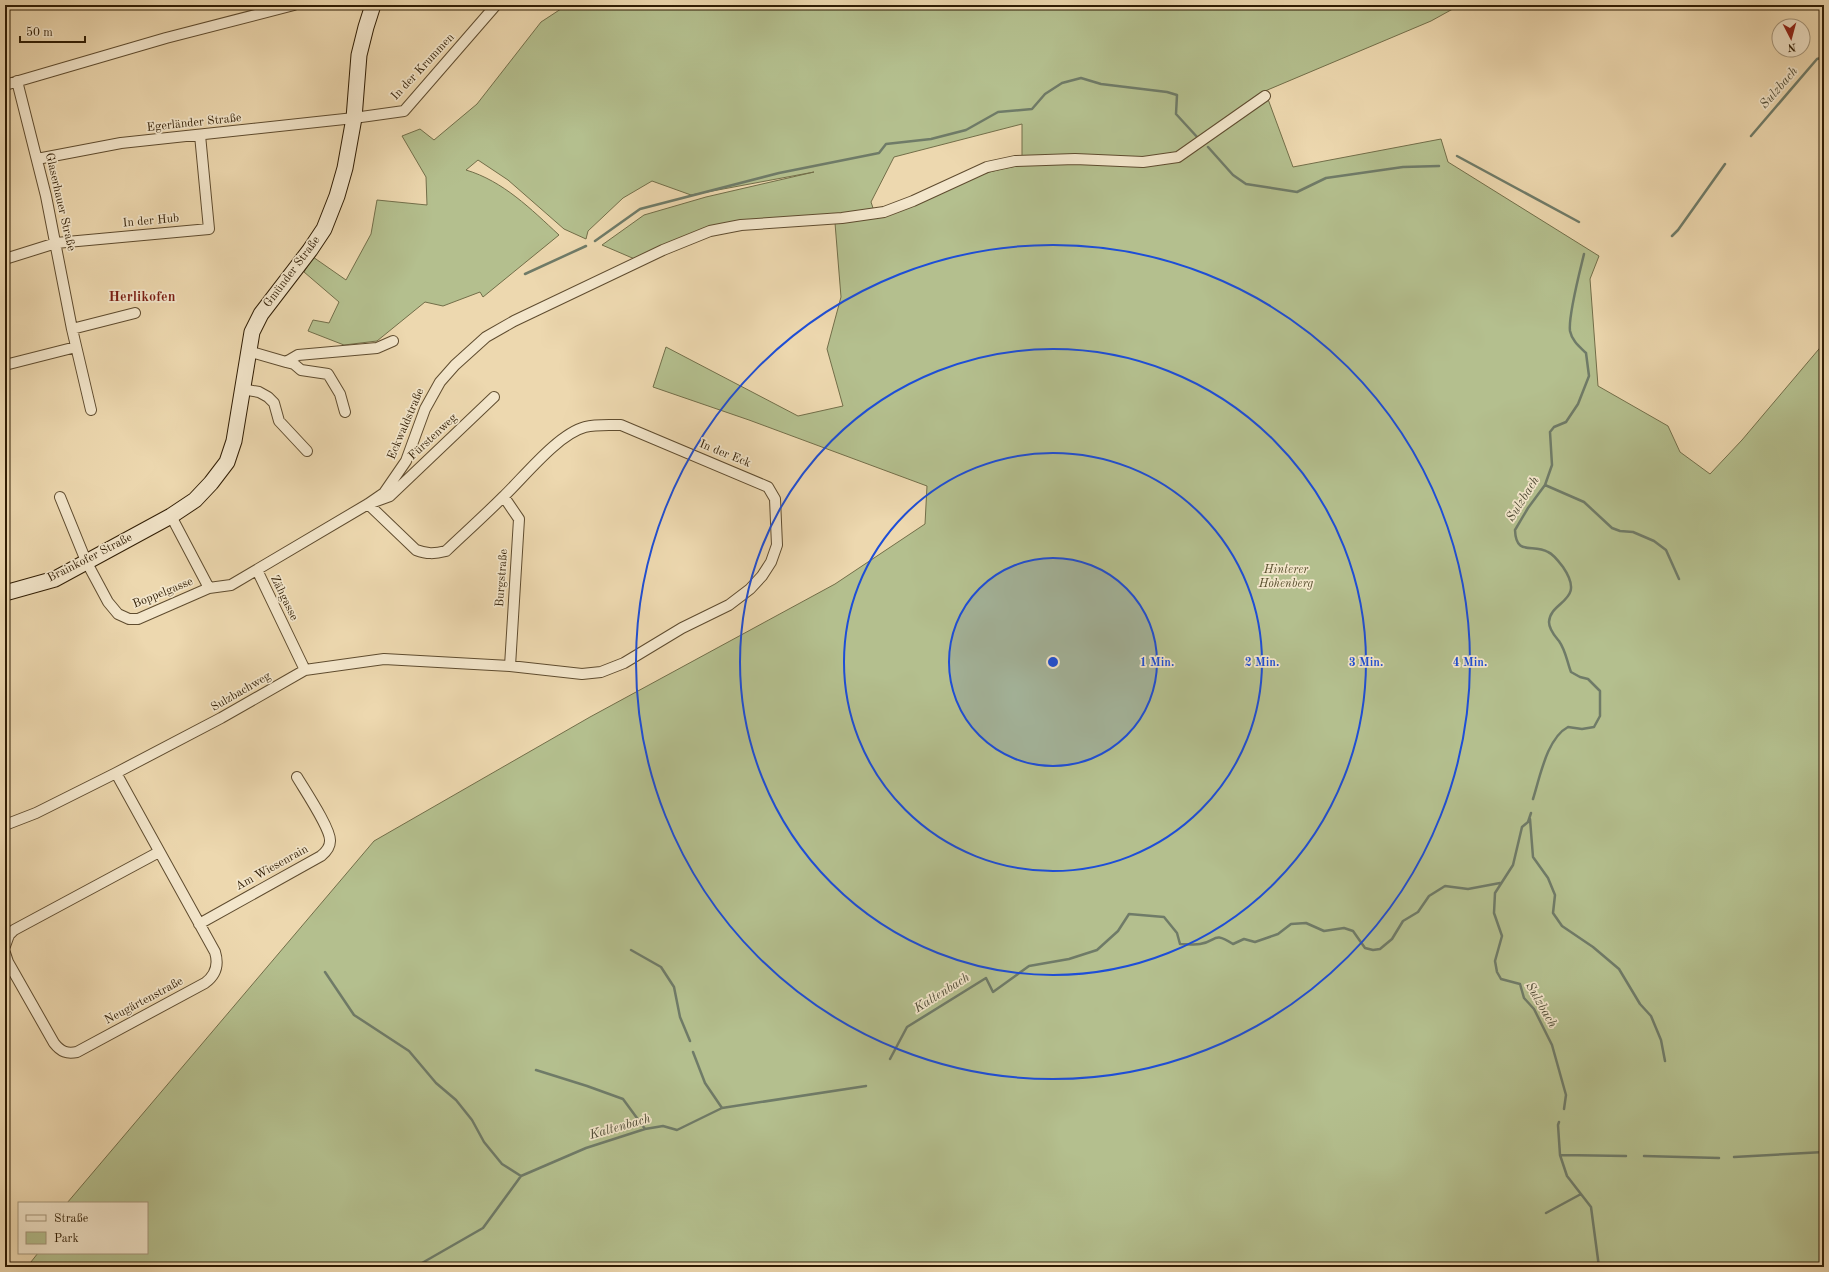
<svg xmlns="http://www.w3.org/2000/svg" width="1829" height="1272" viewBox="0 0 1829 1272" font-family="'Old Standard TT',serif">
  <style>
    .green { fill: #b4bf8e; stroke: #726e49 }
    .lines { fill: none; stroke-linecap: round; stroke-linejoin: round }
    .stream { stroke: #6f7b68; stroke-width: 2.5 }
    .street-casing { stroke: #5f4c2f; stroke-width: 12 }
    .secondary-casing { stroke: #301d04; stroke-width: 17 }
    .street { stroke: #f3e6cb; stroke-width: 10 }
    .secondary { stroke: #f3e6cb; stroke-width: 15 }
    .ring { fill: none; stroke: #1d4ed8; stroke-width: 2 }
    .labels { text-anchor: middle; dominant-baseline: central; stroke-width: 3.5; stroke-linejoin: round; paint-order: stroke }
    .street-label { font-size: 12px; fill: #301d04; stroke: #f3e6cb }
    .park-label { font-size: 12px; font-style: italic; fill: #584e2d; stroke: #f3e6cb }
    .water-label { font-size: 13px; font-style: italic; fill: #504c36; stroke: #f3e6cb }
    .quarter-label { font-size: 14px; font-weight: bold; fill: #7a1f14; stroke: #f3e6cb }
    .centre { fill: #1d4ed8; stroke: #f3e6cb; stroke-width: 2 }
    .ring-label { font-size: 12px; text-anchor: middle; font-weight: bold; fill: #1d4ed8; stroke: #f3e6cb; stroke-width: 3.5; stroke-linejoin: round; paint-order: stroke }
  </style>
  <rect width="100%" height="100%" fill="#edd8af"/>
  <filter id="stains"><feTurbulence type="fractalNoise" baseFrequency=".005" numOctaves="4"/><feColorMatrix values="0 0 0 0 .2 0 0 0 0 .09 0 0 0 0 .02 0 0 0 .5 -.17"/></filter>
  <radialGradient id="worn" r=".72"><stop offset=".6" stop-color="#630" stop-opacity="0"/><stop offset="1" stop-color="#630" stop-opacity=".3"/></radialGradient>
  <path class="green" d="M567 5H1460L1431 21 1265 91 1293 167 1441 139 1448 162 1599 256 1590 279 1598 386 1668 426 1680 452 1710 474 1742 440 1824 343V1267H27L38 1253H147V1203H67L374 841 590 717 835 584 925 524 927 486 749 420 653 387 666 347 798 416 843 406 827 349 841 297 835 223 866 218 975 176 1001 169 1022 165V124L894 157 871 202 874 211 744 224 637 260 602 245 644 215 706 197 814 172 691 195 652 181 623 198 588 231 586 239 564 229 508 180 478 160 466 170C503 181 531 209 559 235L483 297 480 292 443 306 425 302 377 341 344 345 308 331 313 320 329 323 339 302 304 272 313 257 346 280 371 234 377 200 427 205 426 177 402 136 420 129 434 140 477 104 541 22Z"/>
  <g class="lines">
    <path class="stream" d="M1751 136 1817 59 1824 57
      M1208 147 1233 175 1246 184 1297 192 1326 178 1403 167 1439 166
      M1457 156 1579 222
      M1672 236 1678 230 1725 164
      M595 241 640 209 779 173 879 153 886 144 931 139 966 130 998 112 1032 109 1045 94 1062 83 1081 78 1101 84 1167 92 1177 95 1176 114 1198 138
      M525 274 586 246
      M1545 485 1584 502 1612 528 1620 531 1633 532 1654 541 1666 550 1679 579
      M1533 799C1540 777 1547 738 1568 727L1582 729 1594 727 1600 716V691L1588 679 1580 677 1571 672C1567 662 1566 651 1559 641 1555 636 1549 630 1549 622 1550 600 1587 602 1563 567 1560 563 1553 554 1548 552 1533 543 1516 557 1515 530L1528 508 1545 485 1552 465 1550 432 1554 427 1566 422 1578 404 1589 376 1586 353C1580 347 1572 341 1570 331 1568 316 1580 271 1584 254
      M1531 813 1528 822 1522 827 1513 865 1495 893 1494 913 1502 936 1495 961 1497 972 1501 979 1520 984 1524 998 1534 1009 1552 1045 1566 1095 1564 1109
      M1530 819 1533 857 1548 878 1555 895 1553 913 1562 926 1593 947 1619 969 1640 1004 1651 1016 1661 1040 1665 1061
      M631 950 661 967 674 987 680 1017 690 1041
      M325 972 354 1015 409 1051 436 1083 456 1100 472 1120 484 1142 502 1164 521 1176
      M693 1052 705 1083 722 1108
      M890 1059 907 1027 986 978 993 992 1029 966 1069 959 1097 950 1118 931 1129 914 1164 917 1177 933 1180 944C1186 944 1194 945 1200 944 1218 941 1212 931 1233 944L1244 939 1255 942 1278 934 1291 924 1306 923 1324 931 1344 928 1353 931 1365 948 1373 950 1380 949 1392 939 1403 921 1418 912 1429 896 1445 886 1468 889 1500 883
      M536 1070 587 1086 623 1099 645 1129
      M1559 1122 1558 1125 1560 1155 1567 1176 1591 1207 1599 1267
      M1561 1155 1626 1156
      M1644 1156 1719 1158
      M1734 1157 1824 1152
      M1546 1213 1581 1194
      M415 1267 483 1228 521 1176 586 1148 645 1129 663 1126 677 1130 722 1108 866 1086"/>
    <g class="street-casing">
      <path id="street" d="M17 81 46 196 72 329 91 410
        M5 85 166 38 294 5
        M37 159 121 143 354 118 404 111 496 5
        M5 259 56 243 209 229 200 135
        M72 329 135 313
        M248 351 286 362 298 355 377 348 393 341
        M286 362 294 364 301 370 328 374 340 394 345 412
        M5 365 76 347
        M242 389 259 392 268 397 274 403 279 421 307 451
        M60 497 86 561 108 602 118 614 129 619H138L209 588 231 585 368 504 384 493 406 461 425 409 440 382 455 365 486 337 514 321 663 250 710 231 741 225 842 218 884 212 913 201 987 167 1015 161 1075 159 1143 162 1178 157 1265 96
        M504 497 519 519 510 666
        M171 516 209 588
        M257 570 305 670
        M5 825 36 813 116 773 221 718 305 670 384 659 510 666 582 674 601 672 624 663 682 628 729 605 750 589 762 576 771 562 777 545 775 499 768 487 621 425C609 425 596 424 585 427 558 434 524 477 504 496 485 515 465 533 446 551 434 554 427 554 416 550L368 504 390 496 494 397
        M199 924 321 856C326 852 330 847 330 841 331 829 304 789 297 777
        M5 946 9 935 14 930 159 852
        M5 953 8 962 54 1043C61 1052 67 1054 77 1052L205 983C216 975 219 965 215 952L116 773"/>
    </g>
    <g class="secondary-casing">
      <path id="secondary" d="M5 593 55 579 171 516 195 500 211 483 227 462 234 441 252 332 261 314 310 250 324 229 337 196 345 168 354 118 359 55 366 27 373 5"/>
    </g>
    <use href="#street" class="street"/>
    <use href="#secondary" class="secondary"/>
  </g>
  <circle cx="1053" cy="662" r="104" fill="#1d4ed8" fill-opacity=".12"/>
  <g class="ring">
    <circle cx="1053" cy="662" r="104"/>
    <circle cx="1053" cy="662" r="209"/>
    <circle cx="1053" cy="662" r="313"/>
    <circle cx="1053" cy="662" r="417"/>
  </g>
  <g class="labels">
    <g class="street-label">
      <text transform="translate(423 67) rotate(-47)">In der Krummen</text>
      <text transform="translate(194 123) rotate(-6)">Egerländer Straße</text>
      <text transform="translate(60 202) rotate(77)">Glaserhauer Straße</text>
      <text transform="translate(151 221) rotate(-5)">In der Hub</text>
      <text transform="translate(292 272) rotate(-53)">Gmünder Straße</text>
      <text transform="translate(406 424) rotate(-67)">Eckwaldstraße</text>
      <text transform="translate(433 437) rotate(-43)">Fürstenweg</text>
      <text transform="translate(725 454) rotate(22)">In der Eck</text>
      <text transform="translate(90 558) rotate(-27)">Brainkofer Straße</text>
      <text transform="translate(502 578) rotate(-86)">Burgstraße</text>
      <text transform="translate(163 593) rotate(-22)">Boppelgasse</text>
      <text transform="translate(284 598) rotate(64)">Zähgasse</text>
      <text transform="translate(241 692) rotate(-30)">Sulzbachweg</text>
      <text transform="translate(272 868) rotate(-29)">Am Wiesenrain</text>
      <text transform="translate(144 1001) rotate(-28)">Neugärtenstraße</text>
    </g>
    <g class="park-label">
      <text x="1286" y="570">Hinterer<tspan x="1286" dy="14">Hohenberg</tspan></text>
    </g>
    <g class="water-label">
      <text transform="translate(1779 88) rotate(-49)">Sulzbach</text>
      <text transform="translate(1523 499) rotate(-58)">Sulzbach</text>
      <text transform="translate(942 993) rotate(-32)">Kaltenbach</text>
      <text transform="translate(1541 1005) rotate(60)">Sulzbach</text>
      <text transform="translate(620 1127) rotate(-16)">Kaltenbach</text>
    </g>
    <g class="quarter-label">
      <text x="142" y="297">Herlikofen</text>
    </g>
  </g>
  <circle cx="1053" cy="662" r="6" class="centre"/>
  <g class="ring-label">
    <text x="1157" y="666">1 Min.</text>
    <text x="1262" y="666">2 Min.</text>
    <text x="1366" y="666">3 Min.</text>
    <text x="1470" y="666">4 Min.</text>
  </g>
  <rect width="1829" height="1272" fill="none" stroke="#edd8af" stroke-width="20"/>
  <rect x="6" y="6" width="1817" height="1260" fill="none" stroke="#301d04" stroke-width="2"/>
  <rect x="10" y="10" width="1809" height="1252" fill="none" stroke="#301d04"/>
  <rect x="18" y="1202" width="130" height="52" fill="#f3e6cb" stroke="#a5967b"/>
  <rect x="26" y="1215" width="20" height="6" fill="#f3e6cb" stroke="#a5967b"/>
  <text x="54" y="1222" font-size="12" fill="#301d04">Straße</text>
  <rect x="26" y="1232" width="20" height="12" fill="#b4bf8e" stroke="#a5967b"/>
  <text x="54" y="1242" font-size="12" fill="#301d04">Park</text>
  <g transform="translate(1791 38) rotate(174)"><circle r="19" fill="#f3e6cb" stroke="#a5967b"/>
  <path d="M0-3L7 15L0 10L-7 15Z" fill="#8f2418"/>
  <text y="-6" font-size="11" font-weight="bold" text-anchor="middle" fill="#301d04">N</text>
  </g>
  <path d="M20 36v6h65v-6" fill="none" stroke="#301d04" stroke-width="2"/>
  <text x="26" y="36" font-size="12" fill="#301d04" stroke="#f3e6cb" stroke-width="3" paint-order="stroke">50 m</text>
  <rect width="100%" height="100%" filter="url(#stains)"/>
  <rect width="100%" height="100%" fill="url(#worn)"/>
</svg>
